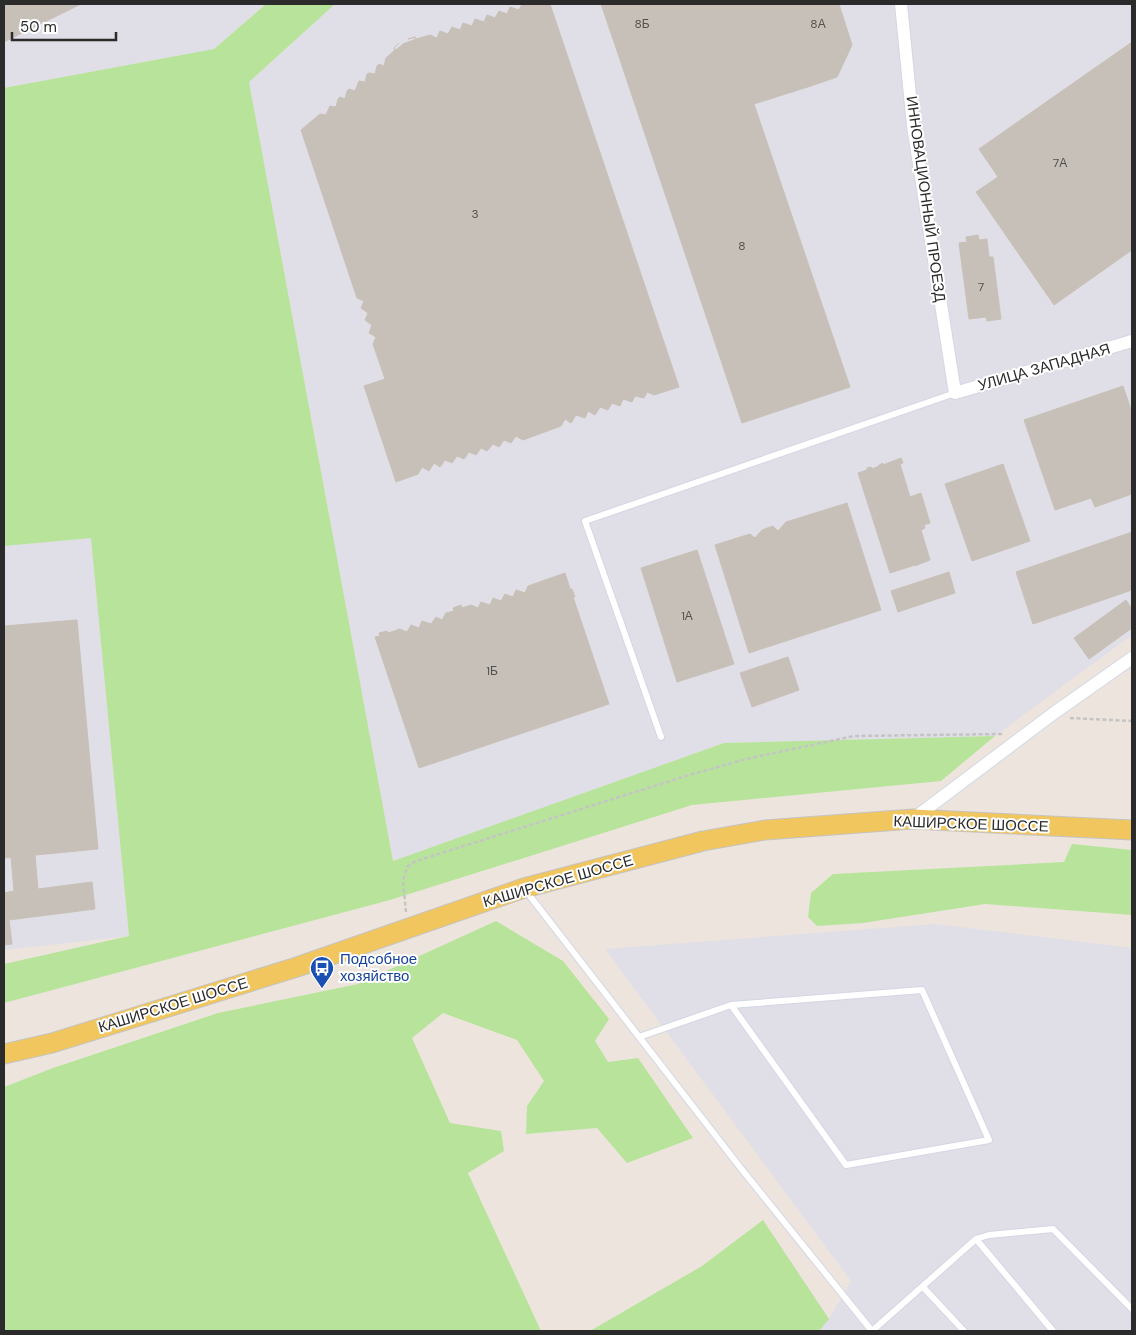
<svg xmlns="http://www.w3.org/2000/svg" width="1136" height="1335" viewBox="0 0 1136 1335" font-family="'DM Sans',sans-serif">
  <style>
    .industrial { fill: #e0dee6 }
    .green { fill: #b7e49a }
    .building { fill: #c6c0b9; stroke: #c9c1b7 }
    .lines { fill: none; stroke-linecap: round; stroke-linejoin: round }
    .service-casing { stroke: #d3d7e4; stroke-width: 8 }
    .minor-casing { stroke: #d3d7e4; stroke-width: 14 }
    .primary-casing { stroke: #c4c4c4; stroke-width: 21 }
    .path { stroke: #c4c4c4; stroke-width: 2.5; stroke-dasharray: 4 2.5; stroke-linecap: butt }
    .service { stroke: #fff; stroke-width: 6 }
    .minor { stroke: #fff; stroke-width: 12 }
    .primary { stroke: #f1c65e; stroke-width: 19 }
    .labels { text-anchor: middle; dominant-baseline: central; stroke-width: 4; stroke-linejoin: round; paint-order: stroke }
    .number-label { font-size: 12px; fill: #52504e }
    .street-label { font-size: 15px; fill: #2b2b2b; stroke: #fff }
    .transit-label { font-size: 15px; fill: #164399; stroke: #fff; text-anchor: start }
  </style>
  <rect width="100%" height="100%" fill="#ede5dd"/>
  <path class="industrial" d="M4 4H266L214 49 4 88Z
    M335 4H1132V635L995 736 724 743 393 861 249 82Z
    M91 537 129 936 4 950V546Z
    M935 924 1132 948V1331H819L829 1319 851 1281 605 949Z"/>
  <path class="green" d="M266 4H335L249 82 393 861 724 743 995 736 941 781 692 805 390 900 4 1003V964L129 936 91 538 4 546V88L214 49Z
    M1072 844 1132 850V915L985 904 863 923 817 926 808 917 811 893 833 874 1064 862Z
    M496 921 563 961 609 1019 595 1041 608 1062 638 1058 693 1138 627 1163 597 1128 526 1134 527 1106 544 1081 517 1040 443 1013 412 1038 450 1123 501 1131 504 1151 468 1173 541 1331H4V1087L53 1068 218 1013 358 984Z
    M763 1220 829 1319 819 1331H590L702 1266Z"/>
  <path class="building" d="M4 4H81L4 42Z
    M522 4H550L679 387 654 395 647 392 644 398 635 396 632 402 623 399 620 406 612 403 608 410 600 407 595 415 588 411 585 418 576 415 571 423 565 419 561 426 523 440 516 436 511 443 504 440 499 447 493 444 487 451 481 448 476 455 469 452 464 459 457 456 452 463 445 460 440 467 434 463 429 471 422 467 418 474 396 482 364 386 385 379 373 344 376 337 369 333 372 325 365 320 368 313 361 308 364 301 357 298 301 130 320 114 326 115 330 106 336 107 338 99 340 97 345 99 347 91 349 89 355 91 359 81 365 82 367 74 369 73 375 74 377 66 379 64 384 66 386 58 395 50 394 48 399 43 394 48 396 50 403 44 416 39 415 37 408 39 415 37 416 39 430 35 437 38 440 31 448 34 452 27 460 30 463 23 472 26 475 19 484 22 487 15 495 18 499 11 507 14 510 7 519 10Z
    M601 4H737L615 45Z
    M737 4H783L811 86 754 104 850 387 742 423 615 45Z
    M783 4H839L852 45 837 77 811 86Z
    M1132 42V250L1054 305 976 192 998 177 979 149Z
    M978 235 979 240 987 239 989 257H993L1001 319 987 321 986 317 969 319 959 243 967 242 966 237Z
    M1123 386 1132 413V494L1095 507 1091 498 1055 510 1024 420Z
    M901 458 903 463 900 464 910 497 921 493 930 523 924 525 925 528 921 530 930 560 917 565 916 566 915 565 890 573 858 473 867 470V468L871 467 872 469 879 466V465L883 463V465Z
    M1003 464 1030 541 972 561 945 484Z
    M847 503 881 610 749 653 715 545 750 534 755 538 762 530 773 526 778 531 786 522Z
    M1132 532V590L1033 624 1016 572Z
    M697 550 734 664 677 682 641 568Z
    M949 572 955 593 898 612 891 591Z
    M565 573 570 589H572L575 597H573L609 704 419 768 375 637 380 636 379 633 387 631 388 633 400 629 407 632 411 625 419 628 422 621 431 624 436 617 442 620 446 613 454 611 453 608 461 605 462 608 471 605 478 608 481 602 490 605 493 598 501 601 505 594 513 597 516 590 525 593 528 586Z
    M1126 600 1132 609V628L1089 659 1074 638Z
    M77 620 98 849 4 858V626Z
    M788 657 799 690 752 707 740 673Z
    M35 855 38 889 92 882 95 909 9 920 12 944 4 945V893L14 891 11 857Z"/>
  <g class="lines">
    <g class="service-casing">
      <path id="service" d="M661 737 585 521 955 393
        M526 891 743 1171 872 1331
        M639 1037 731 1005 846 1165 989 1140 922 990 731 1005
        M976 1239 1053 1331
        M923 1287 964 1331
        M872 1331 976 1239 989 1235 1053 1229 1132 1309"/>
    </g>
    <g class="minor-casing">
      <path id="minor" d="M901 4 913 126 955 393 1132 341
        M913 819 1054 713 1132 658"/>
    </g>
    <g class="primary-casing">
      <path id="primary" d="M4 1054 52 1043 297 967 524 888 703 841 765 830 913 819 1132 830"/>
    </g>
    <path class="path" d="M1070 718 1132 721
      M406 912 403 881 407 867 416 861 686 776 746 759 854 736 1003 734"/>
    <use href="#service" class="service"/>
    <use href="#minor" class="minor"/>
    <use href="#primary" class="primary"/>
  </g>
  <defs>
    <g id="bus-pin" transform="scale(1.25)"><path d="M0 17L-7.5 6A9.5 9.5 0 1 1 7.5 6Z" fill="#1a4fb4" stroke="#fff"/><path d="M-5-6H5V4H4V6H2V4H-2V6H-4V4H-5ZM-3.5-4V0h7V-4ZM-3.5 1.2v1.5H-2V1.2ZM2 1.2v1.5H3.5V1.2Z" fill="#fff"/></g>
  </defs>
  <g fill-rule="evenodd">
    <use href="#bus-pin" x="322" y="968"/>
  </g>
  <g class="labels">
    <g class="number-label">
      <text x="642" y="24">8Б</text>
      <text x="818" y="24">8А</text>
      <text x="1060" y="163">7А</text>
      <text x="475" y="214">3</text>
      <text x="742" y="246">8</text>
      <text x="981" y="287">7</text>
      <text x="687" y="616">1А</text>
      <text x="492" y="671">1Б</text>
    </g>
    <g class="street-label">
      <text transform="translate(926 199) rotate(82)">ИННОВАЦИОННЫЙ ПРОЕЗД</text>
      <text transform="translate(1044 367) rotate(-16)">УЛИЦА ЗАПАДНАЯ</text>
      <text transform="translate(971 824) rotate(2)">КАШИРСКОЕ ШОССЕ</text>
      <text transform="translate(558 881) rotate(-16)">КАШИРСКОЕ ШОССЕ</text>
      <text transform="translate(173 1005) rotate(-17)">КАШИРСКОЕ ШОССЕ</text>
    </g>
    <g class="transit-label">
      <text x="340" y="959">Подсобное<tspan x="340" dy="17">хозяйство</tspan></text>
    </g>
  </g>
  <rect width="1136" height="1335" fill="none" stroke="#2b2b2b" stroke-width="10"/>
  <path d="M12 32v8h104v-8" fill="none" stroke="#2b2b2b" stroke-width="2.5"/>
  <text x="20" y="32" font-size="15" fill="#2b2b2b" stroke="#ffffff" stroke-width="4" paint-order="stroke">50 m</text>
</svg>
